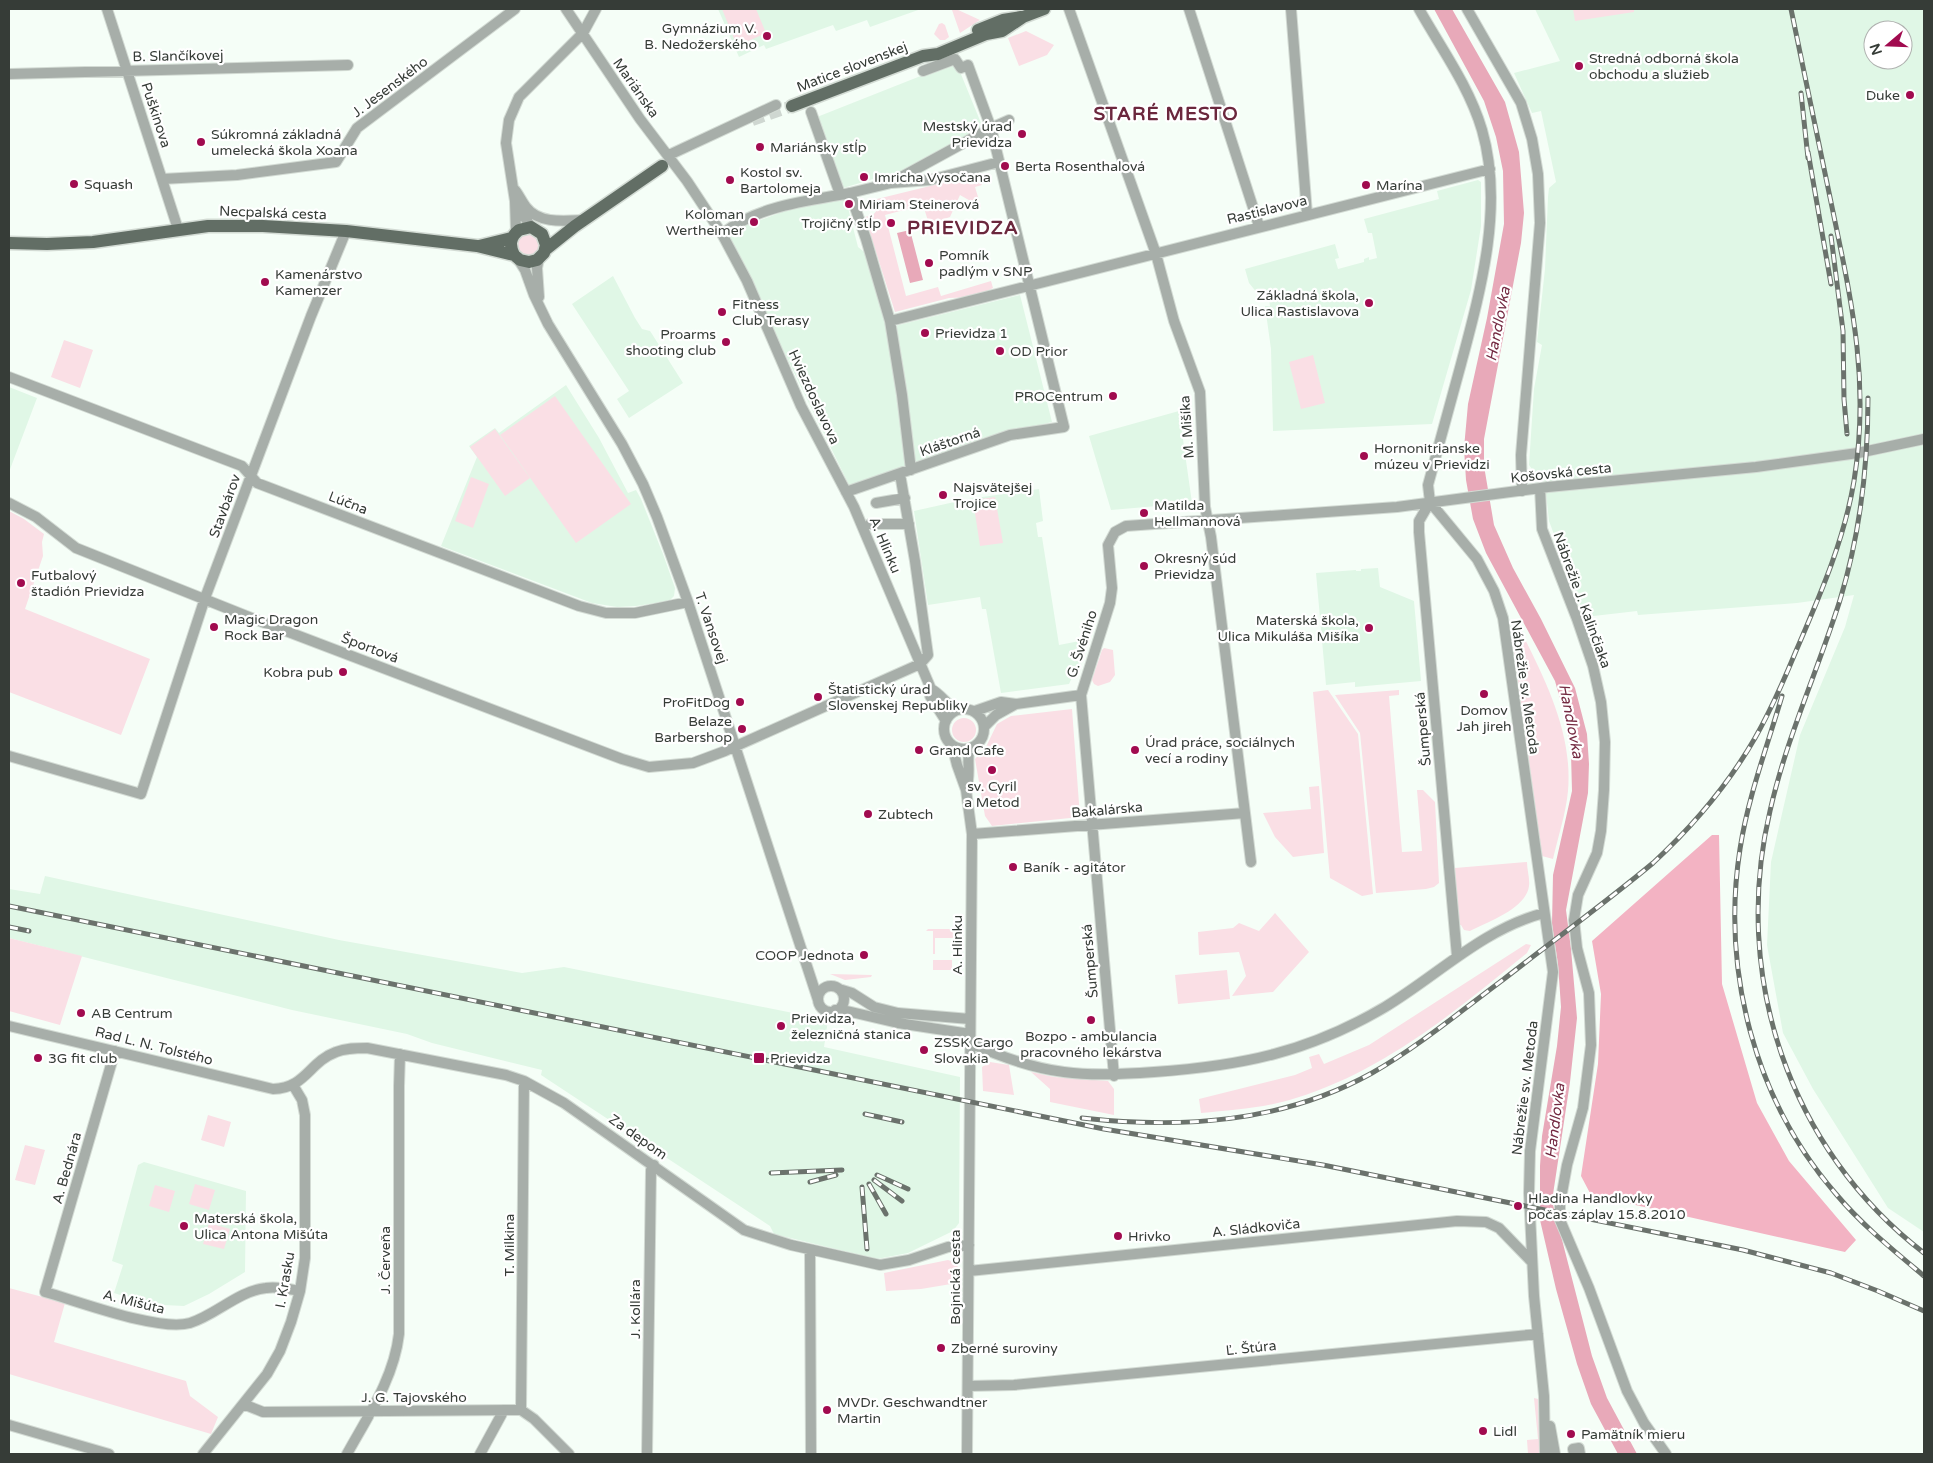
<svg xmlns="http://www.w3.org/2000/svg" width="1933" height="1463" viewBox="0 0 1933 1463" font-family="'Varela Round',sans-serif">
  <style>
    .built { fill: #e0f7e6; fill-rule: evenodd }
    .green { fill: #fadfe5 }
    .forest { fill: #f3b3c3 }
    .water { fill: #e8a9b9 }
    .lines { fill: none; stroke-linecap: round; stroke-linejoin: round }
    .major-tunnel { stroke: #cfd7d1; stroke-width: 12; stroke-dasharray: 12 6; stroke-linecap: butt }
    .minor-casing { stroke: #d3dbd4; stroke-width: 12 }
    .major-casing { stroke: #d3dbd4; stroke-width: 15 }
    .minor { stroke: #a7aea9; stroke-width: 10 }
    .major { stroke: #626e65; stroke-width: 12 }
    .rail-casing { stroke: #6b726c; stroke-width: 5 }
    .rail { stroke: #fff; stroke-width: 3; stroke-dasharray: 9; stroke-linecap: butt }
    .poi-dot { fill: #a10b4f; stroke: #fff; stroke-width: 2 }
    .labels { text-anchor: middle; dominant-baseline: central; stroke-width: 4.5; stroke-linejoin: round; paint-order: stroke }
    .poi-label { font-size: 14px; fill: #363c37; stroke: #fff; text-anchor: start }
    .street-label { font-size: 14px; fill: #363c37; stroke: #fff }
    .water-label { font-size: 15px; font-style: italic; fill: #742a42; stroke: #fff }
    .district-label { font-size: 19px; font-weight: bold; letter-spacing: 1px; fill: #6b273d; stroke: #fff }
  </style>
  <rect width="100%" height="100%" fill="#f5fef7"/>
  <path class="built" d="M718 9H921L870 27 867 20 836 31 833 25 766 49 764 45 739 57Z
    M1535 9H1924V1232L1888 1208 1813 1089 1783 1033 1767 945 1771 862 1800 735 1845 627 1854 595 1797 603 1638 615 1637 611 1585 617 1549 521 1544 475 1534 472 1529 465 1534 389 1542 345 1537 342 1545 269 1548 197 1549 188 1556 182 1541 111 1532 113 1514 73 1560 61ZM1873 30H1903V60H1873Z
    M956 62 983 128 917 166 843 188 817 117Z
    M1478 180 1481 182V226L1471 290 1432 424 1273 431 1271 349 1265 306H1270L1268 293 1258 294 1249 283 1245 269 1335 244 1339 258 1335 259 1338 269 1364 262V259L1369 257V260L1377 258 1372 233H1368L1364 219 1439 199 1437 191Z
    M845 196 858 247 868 255 887 328 1020 295 1052 422 982 438 903 469 850 487 726 233 782 212Z
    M613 276 635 318 642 329 650 331 652 334 683 383 629 418 617 399 629 391 572 304Z
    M566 385 599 438 628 493 636 490 641 499 663 554 675 588 674 596 669 601 636 606 617 607 592 603 441 546 477 457 469 446 495 428 499 433Z
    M9 387 37 398 9 472Z
    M1179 411 1192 503 1111 510 1089 436Z
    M1039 489 1043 521 1036 523 1038 537H1042L1059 645 1090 639 1069 684 1001 693 986 609H982L980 597 928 605 914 511 968 499Z
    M1378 568 1380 587 1414 601 1421 681 1355 687V682L1326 685 1316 573 1356 570V571H1361V569Z
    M45 876 339 940 522 973 564 967 828 1020 824 1047 960 1077 959 1223 953 1231 908 1253 877 1259 774 1234 770 1226 541 1075 542 1070 432 1043 407 1034 292 1010 9 938V889L40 894Z
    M144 1162 246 1191 245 1272 209 1294 184 1306 164 1305 139 1301 114 1293 123 1265 112 1261 138 1165Z"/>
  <path class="green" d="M722 9H756L766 33 737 46Z
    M956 9 980 20 960 33 952 10Z
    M1573 9H1634V12L1575 21Z
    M942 23 945 25 949 37 945 40H940L934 34 939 24Z
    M1026 31 1054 45 1047 55 1019 66 1008 38Z
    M979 174 982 185 975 187 981 207 960 195 950 217 929 224 923 205 885 215 906 296 938 287 941 296 991 281 993 288 975 297 949 298 895 312 865 217 873 215 879 208 877 199Z
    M516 245a12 12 0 1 1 24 0a12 12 0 1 1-24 0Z
    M64 340 93 350 80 388 51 377Z
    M1313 355 1325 403 1301 409 1289 362Z
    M555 396 631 504 576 543 500 435Z
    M495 429 530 478 505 496 470 447Z
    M471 477 489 484 473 528 455 521Z
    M995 497 1003 543 980 546 973 500Z
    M9 511 24 519 44 534 42 542 43 556 25 609 150 659 121 735 9 692Z
    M1519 627C1544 678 1573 731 1568 791 1566 813 1558 837 1553 859L1542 856 1511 629Z
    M1104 648 1113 650 1115 675 1110 682 1098 686 1094 684 1092 680 1102 650Z
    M1328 690 1358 734 1373 894 1362 896 1330 878 1313 692Z
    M1399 690V695L1389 696 1402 852 1422 851 1417 790H1423L1435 802 1439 883 1434 887 1426 889 1376 893 1360 733 1335 695Z
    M1072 709 1080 817 992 826 985 816 975 759 986 747 997 724 1011 716Z
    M952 730a12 12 0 1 1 24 0a12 12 0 1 1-24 0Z
    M1319 786 1324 853 1293 857 1275 837 1263 813 1311 809 1309 787Z
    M1527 862C1527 870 1530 879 1529 886 1526 909 1487 922 1470 931L1464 930 1461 925H1458L1455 868Z
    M1275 913 1309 952 1273 992 1232 996 1246 976 1239 952 1199 955 1198 932 1233 928 1239 923 1259 931Z
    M928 929H953V938H935V954H933V931H926Z
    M9 938 82 956 60 1025 9 1011Z
    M1526 944 1531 945 1527 953C1457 1010 1384 1071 1296 1098 1265 1108 1233 1110 1201 1113L1199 1099 1295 1075 1312 1068 1309 1057 1319 1054 1324 1064 1369 1045Z
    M933 960H952V970H933Z
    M1227 970 1230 999 1178 1004 1175 975Z
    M830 974 872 975 871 977 845 980Z
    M990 1062 1009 1065 1014 1095 983 1091 982 1067Z
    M1031 1072 1054 1077 1108 1081 1114 1089V1115L1050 1102V1089Z
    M208 1115 231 1122 224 1147 201 1140Z
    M25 1145 45 1150 35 1185 15 1180Z
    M195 1184 215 1190 209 1210 189 1204Z
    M155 1185 175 1191 169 1212 149 1206Z
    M209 1223 230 1229 224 1249 203 1244Z
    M948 1260 954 1262 958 1267 957 1283 921 1289 886 1291 884 1273Z
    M9 1288 65 1303 54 1342 186 1381 190 1396 218 1417 211 1434 9 1374Z
    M1534 1398 1538 1399 1540 1454H1528L1527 1440 1538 1439Z"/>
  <path class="forest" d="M1712 835H1719L1722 984 1757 1103 1789 1161 1856 1240 1845 1252 1591 1195 1581 1176 1598 1064 1601 994 1592 941Z"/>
  <path class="water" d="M1434 9H1452L1505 102 1519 152 1524 213 1521 243 1484 439V466L1494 525 1513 568 1541 619 1575 688 1587 734 1589 764 1588 793 1566 910 1571 949 1577 1018 1570 1082 1552 1201 1592 1356 1607 1398 1637 1454H1618L1591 1404 1577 1364 1556 1289 1540 1220V1166L1542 1136 1557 1046 1561 1007 1558 964 1552 924 1553 875 1572 791 1571 754 1566 720 1555 681 1486 553 1473 519 1466 480 1464 448 1468 404 1487 318 1504 224 1503 171 1496 137 1484 101Z
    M910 230 923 280 910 283 897 233Z"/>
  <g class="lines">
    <path class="major-tunnel" d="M752 120 792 106"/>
    <g class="minor-casing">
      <path id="minor" d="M107 9 178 229
        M566 9 640 119 687 181 722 234 747 281 801 406 854 507 931 689 930 696 946 721
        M1069 9 1156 254 1174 321 1200 392 1205 507 1211 537 1251 862
        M1189 9 1259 226
        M1291 9 1307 214
        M1419 9C1441 48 1469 86 1482 130 1504 206 1481 289 1461 364 1450 404 1439 444 1428 485L1430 502 1477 559 1494 591 1503 618 1553 972 1530 1151 1529 1193 1534 1296 1544 1396 1545 1454
        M1467 9 1521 103 1532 139 1538 174 1540 223 1521 455 1522 491
        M9 74 348 65
        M811 112 840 194
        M669 155 776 105
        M999 162 930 180 891 183 850 193 866 239 890 321 1490 169
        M162 179 237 175 336 162 357 128 515 9
        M894 181 991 128 1009 120
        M515 190C519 195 522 202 526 207 539 224 564 221 583 220
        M515 202 531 227
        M516 232 515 201 506 143 509 120 519 97 583 33 596 9
        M722 234C757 206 807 201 850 193
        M518 259 525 270 534 295 548 324 622 444 643 484 657 517 688 602 818 1000
        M539 297 537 268 539 258
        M890 321 902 395 911 470
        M9 377 242 466 257 483 579 606 606 613H635L688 602
        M900 474 915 561 928 655 920 664
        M1540 488 1542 529 1577 619 1593 666 1601 702 1605 742 1604 790 1601 831 1597 853 1578 895 1574 920 1577 948 1589 993 1591 1045 1583 1108 1567 1165 1560 1204V1220L1589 1288 1627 1391 1644 1423 1666 1454
        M846 492 1010 435 1064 427 991 128 968 65 961 68 955 59 923 71
        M1430 502 1419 521V532L1457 956
        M9 503 36 517 76 548 249 617 622 759 649 767 693 763 725 751 920 664
        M876 503 905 498
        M870 524H909
        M931 689C941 694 946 704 956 710
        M944 729a20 20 0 1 1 40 0a20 20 0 1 1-40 0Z
        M975 711 1001 702 1016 704 1081 695
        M985 726 996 715 1016 704
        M952 745 957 765 966 790 972 834 967 1454
        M9 756 141 794 205 598 311 316 346 231
        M966 790C971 775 967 765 969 749
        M972 834 1245 813
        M818 999a13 13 0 1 1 26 0a13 13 0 1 1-26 0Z
        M839 989 852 993 874 1007 898 1013 970 1019
        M835 1010 847 1011 898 1023 970 1034
        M9 1026 273 1089C306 1088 309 1062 336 1052 346 1048 356 1048 367 1048L506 1075 524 1081 564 1103 744 1230 791 1245 880 1265 909 1260 948 1247 969 1245
        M970 1043C999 1056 1032 1068 1064 1072 1094 1076 1124 1074 1154 1072 1242 1066 1309 1052 1385 1007 1438 975 1483 929 1544 913
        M115 1051 45 1292C78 1301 159 1332 190 1323 216 1315 238 1291 266 1288 277 1286 289 1289 300 1291
        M1114 1076 1081 695 1110 603 1112 588 1108 545 1115 532 1126 526 1397 507 1548 487 1756 467 1858 453 1924 439
        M810 1250 811 1454
        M969 1271 1457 1221 1486 1222 1499 1228 1531 1261
        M968 1386 1014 1385 1538 1334
        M243 1404 263 1412 521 1410 534 1419 569 1454
        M521 1410 524 1081
        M9 1425 109 1454
        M1550 1426 1555 1454
        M203 1454 267 1374 280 1351 291 1322 300 1291 305 1258V1115L302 1100 293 1085
        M347 1454C368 1416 394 1378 399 1334V1086L400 1054
        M480 1454 504 1410
        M647 1454 651 1170 654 1165
        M1574 1454 1573 1449 1579 1448 1580 1454"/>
    </g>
    <g class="major-casing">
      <path id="major" d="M978 30 1003 20 1021 17
        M792 106 923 56 938 54 986 34 1002 31 1023 17 1044 9
        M9 243 47 244 93 242 208 226H263L346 231 477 246 514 255 520 260 529 262 537 260 544 253 546 245 542 234 531 227 519 230C510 237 509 245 514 255
        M479 246 512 238
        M545 250 575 226 662 166"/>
    </g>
    <use href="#minor" class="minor"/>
    <use href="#major" class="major"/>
    <g class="rail-casing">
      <path id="rail" d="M1801 93 1808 158
        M1808 152 1831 284
        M1831 236 1843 331 1844 399 1847 434
        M1868 398C1868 467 1860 534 1840 600 1818 670 1786 739 1770 811 1731 976 1789 1149 1924 1253
        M1782 696C1767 747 1748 797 1740 849 1721 971 1755 1101 1836 1194 1862 1225 1893 1250 1924 1276
        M9 906 1104 1129 1323 1165 1743 1250 1831 1273 1878 1291 1924 1311
        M9 927 29 931
        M865 1114 902 1122
        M1082 1118C1182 1129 1282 1123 1372 1073 1419 1046 1461 1011 1504 979 1554 940 1605 903 1653 863 1693 826 1728 785 1755 738 1771 710 1784 680 1796 651 1820 595 1844 541 1854 481 1870 382 1852 303 1832 207 1818 141 1805 75 1791 9
        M771 1173 842 1170
        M877 1175 908 1189
        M874 1180 902 1201
        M810 1182 836 1175
        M869 1184 886 1214
        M862 1187 867 1249"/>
    </g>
    <use href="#rail" class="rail"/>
  </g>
  <g class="poi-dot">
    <circle cx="767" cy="36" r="5"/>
    <circle cx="1579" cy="66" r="5"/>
    <circle cx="1910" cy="95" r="5"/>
    <circle cx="1022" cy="134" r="5"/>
    <circle cx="201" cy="142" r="5"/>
    <circle cx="760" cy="147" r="5"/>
    <circle cx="1005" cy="166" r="5"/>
    <circle cx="864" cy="177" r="5"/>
    <circle cx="730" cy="180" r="5"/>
    <circle cx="74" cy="184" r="5"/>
    <circle cx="1366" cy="185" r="5"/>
    <circle cx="849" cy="204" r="5"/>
    <circle cx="754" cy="222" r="5"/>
    <circle cx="891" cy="223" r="5"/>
    <circle cx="929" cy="263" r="5"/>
    <circle cx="265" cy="282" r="5"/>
    <circle cx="1369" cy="303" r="5"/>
    <circle cx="722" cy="312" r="5"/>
    <circle cx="925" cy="333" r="5"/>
    <circle cx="726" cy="342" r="5"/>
    <circle cx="1000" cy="351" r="5"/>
    <circle cx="1113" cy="396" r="5"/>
    <circle cx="1364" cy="456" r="5"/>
    <circle cx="943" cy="495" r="5"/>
    <circle cx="1144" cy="513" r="5"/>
    <circle cx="1144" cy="566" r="5"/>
    <circle cx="21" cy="583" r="5"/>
    <circle cx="214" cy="627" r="5"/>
    <circle cx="1369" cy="628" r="5"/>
    <circle cx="343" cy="672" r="5"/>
    <circle cx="1484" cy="694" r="5"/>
    <circle cx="818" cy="697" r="5"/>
    <circle cx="740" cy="702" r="5"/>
    <circle cx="742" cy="729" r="5"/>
    <circle cx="919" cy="750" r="5"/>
    <circle cx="1135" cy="750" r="5"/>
    <circle cx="992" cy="770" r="5"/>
    <circle cx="868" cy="814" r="5"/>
    <circle cx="1013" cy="867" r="5"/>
    <circle cx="864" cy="955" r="5"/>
    <circle cx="81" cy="1013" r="5"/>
    <circle cx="1091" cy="1020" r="5"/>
    <circle cx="781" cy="1026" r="5"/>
    <circle cx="924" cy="1050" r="5"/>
    <circle cx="38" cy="1058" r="5"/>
    <rect x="753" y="1052" width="12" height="12" rx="2.5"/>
    <circle cx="1518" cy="1206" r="5"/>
    <circle cx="184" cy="1226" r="5"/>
    <circle cx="1118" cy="1236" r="5"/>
    <circle cx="941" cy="1348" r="5"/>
    <circle cx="827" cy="1410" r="5"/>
    <circle cx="1483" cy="1431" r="5"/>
    <circle cx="1571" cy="1434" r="5"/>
  </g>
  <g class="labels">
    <g class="poi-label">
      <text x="757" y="28" text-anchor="end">Gymnázium V.<tspan x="757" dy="16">B. Nedožerského</tspan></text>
      <text x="1589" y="58">Stredná odborná škola<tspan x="1589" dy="16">obchodu a služieb</tspan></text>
      <text x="1900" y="95" text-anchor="end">Duke</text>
      <text x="1012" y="126" text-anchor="end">Mestský úrad<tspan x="1012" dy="16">Prievidza</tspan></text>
      <text x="211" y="134">Súkromná základná<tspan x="211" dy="16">umelecká škola Xoana</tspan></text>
      <text x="770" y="147">Mariánsky stĺp</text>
      <text x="1015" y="166">Berta Rosenthalová</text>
      <text x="740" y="172">Kostol sv.<tspan x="740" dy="16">Bartolomeja</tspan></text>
      <text x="874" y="177">Imricha Vysočana</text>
      <text x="84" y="184">Squash</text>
      <text x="1376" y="185">Marína</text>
      <text x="859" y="204">Miriam Steinerová</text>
      <text x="744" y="214" text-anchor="end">Koloman<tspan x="744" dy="16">Wertheimer</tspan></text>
      <text x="881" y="223" text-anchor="end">Trojičný stĺp</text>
      <text x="939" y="255">Pomník<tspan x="939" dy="16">padlým v SNP</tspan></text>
      <text x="275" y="274">Kamenárstvo<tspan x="275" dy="16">Kamenzer</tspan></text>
      <text x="1359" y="295" text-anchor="end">Základná škola,<tspan x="1359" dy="16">Ulica Rastislavova</tspan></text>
      <text x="732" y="304">Fitness<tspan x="732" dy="16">Club Terasy</tspan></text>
      <text x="935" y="333">Prievidza 1</text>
      <text x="716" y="334" text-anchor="end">Proarms<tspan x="716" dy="16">shooting club</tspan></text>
      <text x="1010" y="351">OD Prior</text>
      <text x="1103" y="396" text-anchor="end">PROCentrum</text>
      <text x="1374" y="448">Hornonitrianske<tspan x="1374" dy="16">múzeu v Prievidzi</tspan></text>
      <text x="953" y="487">Najsvätejšej<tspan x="953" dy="16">Trojice</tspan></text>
      <text x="1154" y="505">Matilda<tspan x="1154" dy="16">Hellmannová</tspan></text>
      <text x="1154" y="558">Okresný súd<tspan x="1154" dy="16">Prievidza</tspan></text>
      <text x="31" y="575">Futbalový<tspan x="31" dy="16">štadión Prievidza</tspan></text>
      <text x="224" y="619">Magic Dragon<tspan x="224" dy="16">Rock Bar</tspan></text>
      <text x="1359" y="620" text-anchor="end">Materská škola,<tspan x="1359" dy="16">Ulica Mikuláša Mišíka</tspan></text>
      <text x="333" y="672" text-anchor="end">Kobra pub</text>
      <text x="828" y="689">Štatistický úrad<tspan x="828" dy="16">Slovenskej Republiky</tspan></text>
      <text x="730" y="702" text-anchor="end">ProFitDog</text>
      <text x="1484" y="710" text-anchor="middle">Domov<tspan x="1484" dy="16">Jah jireh</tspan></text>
      <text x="732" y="721" text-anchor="end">Belaze<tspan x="732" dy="16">Barbershop</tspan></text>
      <text x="1145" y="742">Úrad práce, sociálnych<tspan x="1145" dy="16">vecí a rodiny</tspan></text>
      <text x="929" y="750">Grand Cafe</text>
      <text x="992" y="786" text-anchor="middle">sv. Cyril<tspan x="992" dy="16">a Metod</tspan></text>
      <text x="878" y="814">Zubtech</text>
      <text x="1023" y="867">Baník - agitátor</text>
      <text x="854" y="955" text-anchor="end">COOP Jednota</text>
      <text x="91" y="1013">AB Centrum</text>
      <text x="791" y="1018">Prievidza,<tspan x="791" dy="16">železničná stanica</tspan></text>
      <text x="1091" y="1036" text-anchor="middle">Bozpo - ambulancia<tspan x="1091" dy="16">pracovného lekárstva</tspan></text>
      <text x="934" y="1042">ZSSK Cargo<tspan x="934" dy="16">Slovakia</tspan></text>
      <text x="48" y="1058">3G fit club</text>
      <text x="770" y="1058">Prievidza</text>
      <text x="1528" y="1198">Hladina Handlovky<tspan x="1528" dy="16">počas záplav 15.8.2010</tspan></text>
      <text x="194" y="1218">Materská škola,<tspan x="194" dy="16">Ulica Antona Mišúta</tspan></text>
      <text x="1128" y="1236">Hrivko</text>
      <text x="951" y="1348">Zberné suroviny</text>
      <text x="837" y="1402">MVDr. Geschwandtner<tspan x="837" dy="16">Martin</tspan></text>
      <text x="1493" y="1431">Lidl</text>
      <text x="1581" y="1434">Pamätník mieru</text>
    </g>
    <g class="street-label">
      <text transform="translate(178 56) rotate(-1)">B. Slančíkovej</text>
      <text transform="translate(852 67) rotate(-21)">Matice slovenskej</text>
      <text transform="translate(390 87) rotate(-37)">J. Jesenského</text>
      <text transform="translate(636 88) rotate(55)">Mariánska</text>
      <text transform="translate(156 115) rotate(72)">Puškinova</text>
      <text transform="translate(1267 210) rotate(-14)">Rastislavova</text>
      <text transform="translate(273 213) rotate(2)">Necpalská cesta</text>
      <text transform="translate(814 397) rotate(65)">Hviezdoslavova</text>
      <text transform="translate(1187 427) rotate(-94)">M. Mišíka</text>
      <text transform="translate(950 442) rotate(-19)">Kláštorná</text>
      <text transform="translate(1561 473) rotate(-6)">Košovská cesta</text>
      <text transform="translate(348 503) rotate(21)">Lúčna</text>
      <text transform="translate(225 506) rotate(-70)">Stavbárov</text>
      <text transform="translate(885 545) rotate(67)">A. Hlinku</text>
      <text transform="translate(1582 600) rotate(70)">Nábrežie J. Kalinčiaka</text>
      <text transform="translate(711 628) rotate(71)">T. Vansovej</text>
      <text transform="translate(1082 644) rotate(-72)">G. Švéniho</text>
      <text transform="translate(370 648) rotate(21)">Športová</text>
      <text transform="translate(1525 687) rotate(82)">Nábrežie sv. Metoda</text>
      <text transform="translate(1423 729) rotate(-95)">Šumperská</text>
      <text transform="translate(1107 810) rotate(-5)">Bakalárska</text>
      <text transform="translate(957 945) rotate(-90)">A. Hlinku</text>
      <text transform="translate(1090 961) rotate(-95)">Šumperská</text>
      <text transform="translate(154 1046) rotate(14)">Rad L. N. Tolstého</text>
      <text transform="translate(1525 1088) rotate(-83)">Nábrežie sv. Metoda</text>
      <text transform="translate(638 1137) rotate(35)">Za depom</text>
      <text transform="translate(67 1168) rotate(-74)">A. Bednára</text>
      <text transform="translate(1256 1228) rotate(-6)">A. Sládkoviča</text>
      <text transform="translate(509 1245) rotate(-90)">T. Milkina</text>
      <text transform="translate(385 1260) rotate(-90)">J. Červeňa</text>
      <text transform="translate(955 1277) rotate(-90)">Bojnická cesta</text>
      <text transform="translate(285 1280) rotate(-80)">I. Krasku</text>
      <text transform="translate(134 1302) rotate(14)">A. Mišúta</text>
      <text transform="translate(635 1309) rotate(-90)">J. Kollára</text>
      <text transform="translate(1251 1348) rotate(-6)">Ľ. Štúra</text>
      <text x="414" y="1397">J. G. Tajovského</text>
    </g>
    <g class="water-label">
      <text transform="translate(1498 324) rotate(-79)">Handlovka</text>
      <text transform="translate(1571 721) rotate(79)">Handlovka</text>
      <text transform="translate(1555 1121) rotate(-83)">Handlovka</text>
    </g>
    <g class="district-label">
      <text x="1166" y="114">STARÉ MESTO</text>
      <text x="963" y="228">PRIEVIDZA</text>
    </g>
  </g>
  <rect width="1933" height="1463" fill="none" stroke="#363c37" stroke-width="20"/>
  <g transform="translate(1888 45) rotate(251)"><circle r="24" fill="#ffffff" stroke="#afb1af"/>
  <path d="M0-4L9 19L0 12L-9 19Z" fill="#a10b4f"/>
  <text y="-8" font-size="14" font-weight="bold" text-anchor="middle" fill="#363c37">N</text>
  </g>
</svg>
